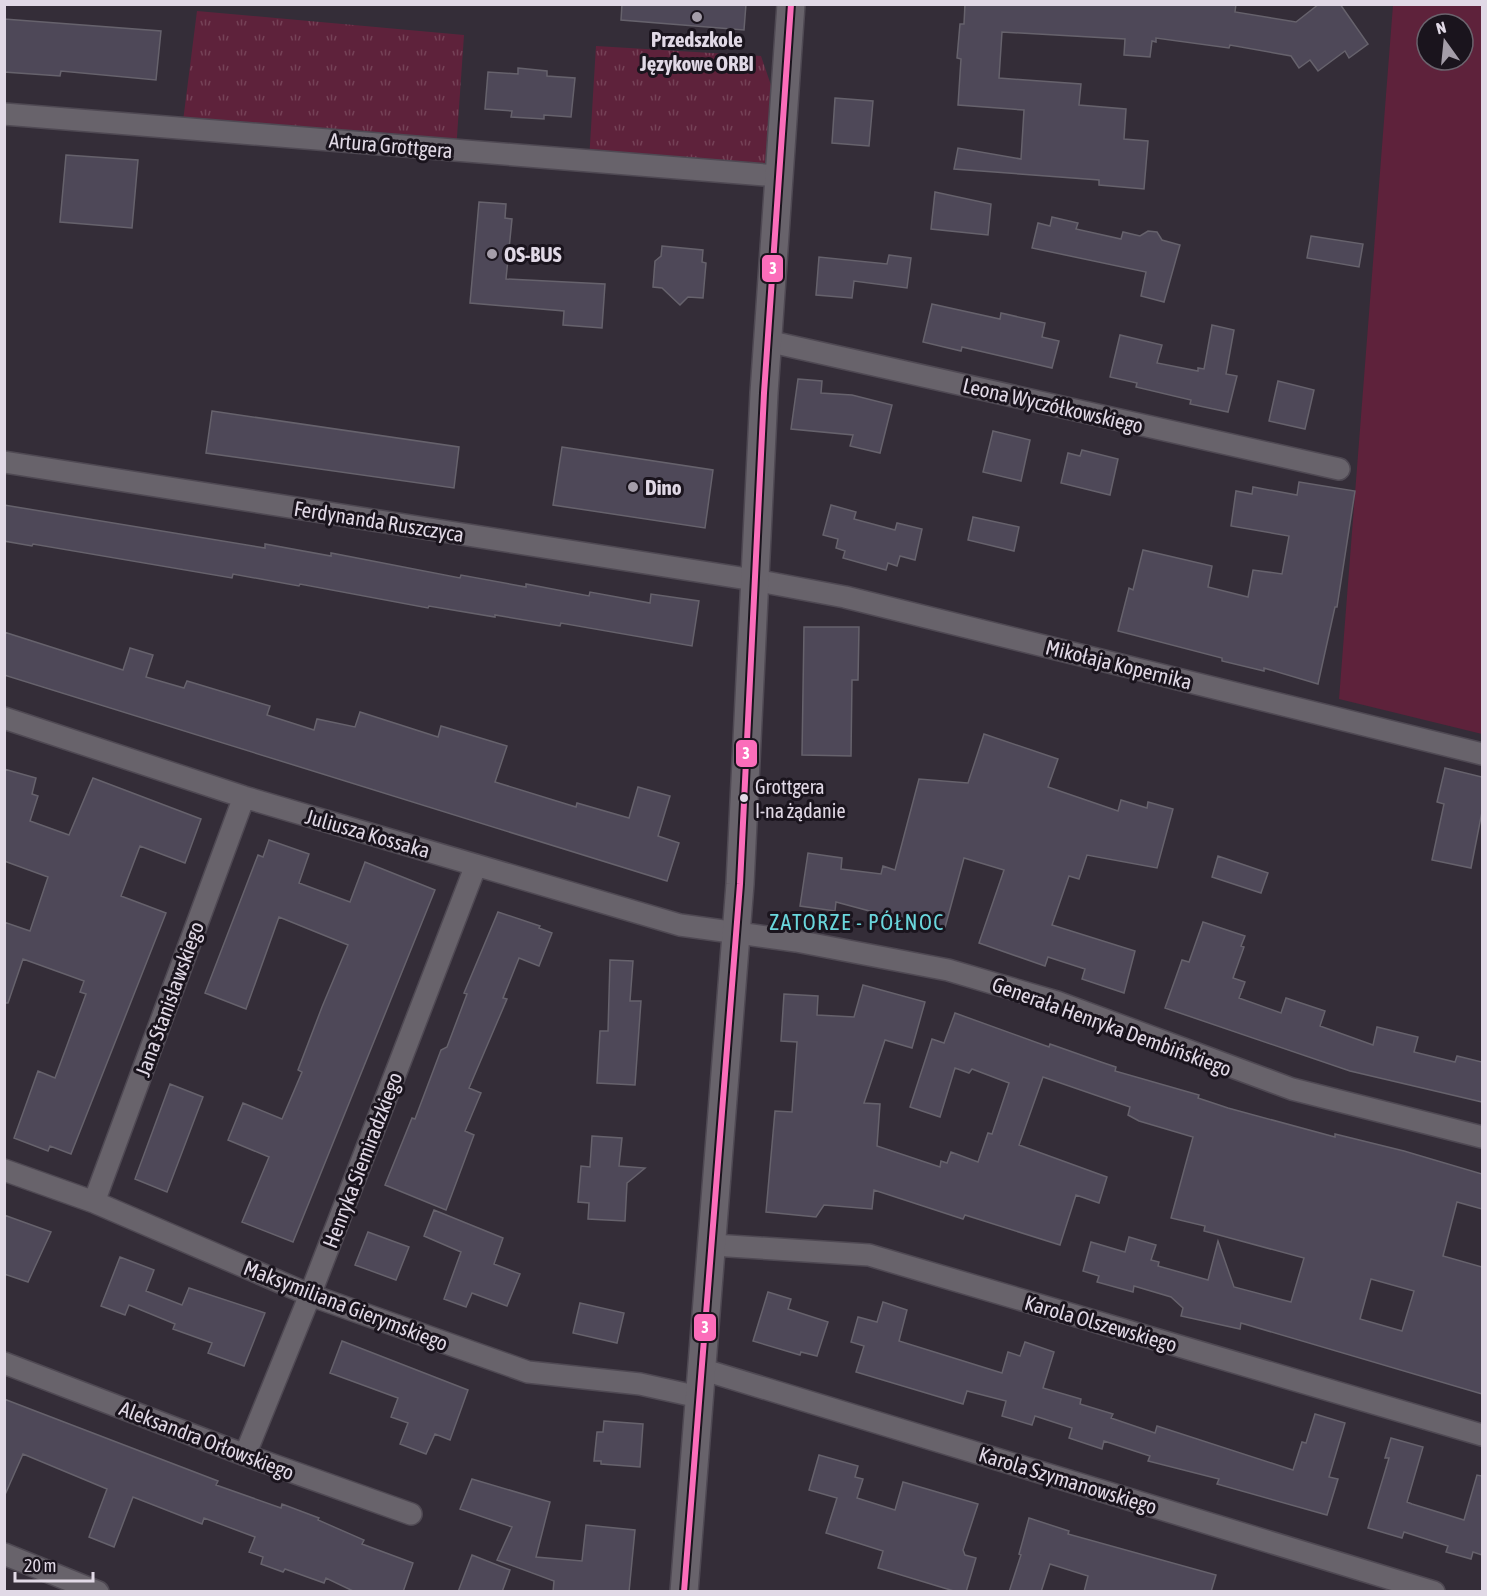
<svg xmlns="http://www.w3.org/2000/svg" width="1487" height="1596" viewBox="0 0 1487 1596" font-family="'Asap Condensed',sans-serif">
  <style>
    .grass { fill: url(#grass-tufts) }
    .garden { fill: #5e223b; fill-rule: evenodd }
    .building { fill: #4e4858; stroke: #66626c; stroke-width: 1.5; fill-rule: evenodd }
    .lines { fill: none; stroke-linecap: round; stroke-linejoin: round }
    .minor-casing { stroke: #4f4953; stroke-width: 24 }
    .tertiary-casing { stroke: #4f4953; stroke-width: 30 }
    .minor { stroke: #68636b; stroke-width: 21 }
    .tertiary { stroke: #68636b; stroke-width: 27 }
    .bus-1-casing { stroke: #1a141d; stroke-width: 10 }
    .bus-1 { stroke: #fb6dba; stroke-width: 6 }
    .poi-dot { fill: #a49da9; stroke: #1a141d; stroke-width: 2 }
    .bus-dot { fill: #e1d9e6; stroke: #1a141d; stroke-width: 2 }
    .labels { text-anchor: middle; dominant-baseline: central; stroke-width: 6; stroke-linejoin: round; paint-order: stroke }
    .bus-label { font-size: 20px; fill: #e1d9e6; stroke: #1a141d; text-anchor: start }
    .poi-label { font-size: 21px; font-weight: bold; fill: #e1d9e6; stroke: #1a141d; text-anchor: start }
    .street-label { font-size: 21px; fill: #e1d9e6; stroke: #1a141d }
    .neighbourhood-label { font-size: 22px; letter-spacing: 1.5px; fill: #6ad7dd; stroke: #1a141d }
    .line-badge { stroke: #1a141d; stroke-width: 2 }
    .badge-label { font-size: 16px; text-anchor: middle; font-weight: bold; fill: #fff }
  </style>
  <defs>
    <pattern id="grass-tufts" width="24" height="20" patternUnits="userSpaceOnUse" patternTransform="scale(1.5)"><rect width="24" height="20" fill="#5e223b"/><path d="M3 7l-1-3M5 7V3M7 7l1-3M15 17l-1-3M17 17v-4M19 17l1-3" fill="none" stroke="#754257"/></pattern>
  </defs>
  <rect width="100%" height="100%" fill="#342d38"/>
  <path class="grass" d="M197 11 464 35 456 151 182 129Z
    M596 46 761 56 782 117 778 176 589 161Z"/>
  <path class="garden" d="M1393 5H1482V734L1339 699ZM1427 24H1463V60H1427Z"/>
  <path class="building" d="M622 4H746L744 30 621 20Z
    M965 4H1236L1235 12 1296 22 1319 4H1340L1368 44 1349 58 1345 51 1318 71 1310 60 1299 68 1291 56 1230 45 1229 48 1156 38V42L1152 41 1150 57 1124 55 1125 39 1002 32 999 78 1081 84 1079 105 1126 109 1124 139 1148 141 1144 189 1099 185V180L954 169 958 148 1021 159 1024 110 958 105 961 59 957 58 960 24H964Z
    M4 19 161 31 156 80 61 71 60 76 4 72Z
    M518 68 547 71V76L575 78 571 117 544 115V119L511 117 512 111 485 109 488 72 518 74Z
    M835 98 873 101 869 146 832 143Z
    M66 155 138 160 132 228 60 222Z
    M935 192 991 204 988 235 931 229Z
    M479 202 506 204 505 218 512 219 506 279 605 284 602 328 563 325 564 311 470 303Z
    M1052 217 1078 223 1076 229 1121 239 1123 232 1140 236 1148 231 1157 232 1162 240 1180 245 1164 302 1141 296 1146 272 1032 248 1038 223 1050 226Z
    M1311 236 1363 244 1359 267 1307 258Z
    M662 246 703 250 702 262 706 263 703 298 688 297 680 305 662 288 653 287 655 261 661 256Z
    M889 255 911 258 907 288 854 281 852 298 816 295 819 257 887 264Z
    M932 304 1000 319 1001 313 1045 323 1042 337 1059 341 1052 368 962 347 961 351 923 342Z
    M1212 325 1234 330 1226 374 1237 376 1228 412 1190 404 1191 400 1136 387 1137 383 1110 377 1120 335 1162 345 1157 363 1198 371V368L1204 369Z
    M798 379 822 381 821 393 852 395 892 405 880 453 850 446 853 435 791 429Z
    M1278 381 1314 390 1305 429 1269 421Z
    M212 411 459 447 454 488 206 453Z
    M993 431 1030 440 1021 481 983 472Z
    M562 447 713 470 705 528 553 505Z
    M1082 450 1118 459 1110 495 1061 483 1068 453 1080 456Z
    M1299 482 1355 491 1337 607H1335L1318 684 1264 668V671L1222 661V658L1118 631 1129 588 1133 590 1143 550 1212 566 1208 587 1248 597 1253 570 1282 574 1289 536 1231 526 1236 491 1252 494 1253 487 1297 495Z
    M4 505 265 548V544L331 556V553L460 578 461 575 526 587V584L589 596 590 592 650 603 651 594 699 601 692 646 561 623 560 626 495 615V617L429 606 428 608 300 584 299 586 233 574 232 578 33 544 32 546 4 541Z
    M831 505 856 512 854 519 895 530 897 523 922 529 915 560 900 556 897 566 888 563 886 570 843 558 845 551 836 548 838 539 823 535Z
    M973 517 1019 527 1014 551 968 540Z
    M804 627H859L858 680H852L851 756 802 755Z
    M4 632 123 670 130 648 153 655 146 677 184 688 187 681 270 706 267 715 314 730 317 719 355 727 360 712 438 737 441 726 507 746 495 782 576 807 577 803 629 818 638 787 670 796 658 836 679 843 667 881 4 675Z
    M984 734 1058 759 1048 787 1118 811 1121 800 1147 808 1148 802 1173 809 1157 868 1087 855 1079 879 1069 876 1052 925 1135 951 1124 993 1082 979 1085 969 1048 957 1045 966 979 943 1004 870 964 858 944 931 836 902 835 911 800 906 808 853 842 858 841 869 881 874 883 866 895 870 919 779 968 783Z
    M1445 768 1482 777V812L1471 868 1432 860 1444 804 1437 802Z
    M4 769 36 778 32 794 38 796 30 821 69 835 93 778 201 819 185 863 140 846 121 896 166 913 71 1154 50 1146 48 1151 14 1138 38 1071 55 1078 86 994 80 992 84 981 23 959 8 1003H4V922L30 931 48 877 4 861Z
    M269 840 309 854 299 883 350 902 365 862 435 890 293 1242 242 1222 269 1157 228 1140 243 1103 282 1119 302 1072 298 1070 322 1007 348 945 279 917 246 1009 205 993 258 855 263 857Z
    M1218 856 1268 873 1261 893 1212 877Z
    M498 912 540 926 539 928 552 933 539 966 519 958 503 998 507 999 469 1088 481 1093 465 1131 474 1135 446 1210 385 1185 412 1118 415 1119 441 1050 447 1047 467 994 464 993Z
    M1203 922 1245 936 1241 946 1244 947 1233 978 1245 982 1239 998 1281 1013 1286 998 1325 1011 1320 1026 1373 1045 1377 1027 1418 1037 1414 1052 1455 1062 1457 1056 1482 1062V1102L1350 1071 1165 1008 1182 960 1189 962Z
    M610 960 633 961 630 1001H641L635 1085 597 1083 600 1031H608Z
    M863 985 925 1002 912 1048 885 1040 864 1103 880 1104 877 1146 940 1167 941 1161 947 1163 951 1152 978 1162 988 1133 992 1134 1009 1083 972 1069 969 1073 955 1068 940 1117 910 1107 932 1039 944 1043 955 1013 1049 1047 1050 1044 1101 1062 1116 1067 1115 1071 1199 1095 1198 1098 1228 1108 1335 1137V1134L1404 1151 1482 1174V1209L1457 1202 1443 1256 1482 1267V1394L1241 1323 1240 1329 1181 1316 1183 1308 1171 1297 1134 1286 1133 1292 1097 1282 1099 1276 1083 1271 1091 1242 1125 1252 1129 1237 1156 1245 1151 1260 1159 1262 1158 1266 1208 1280 1218 1241 1234 1287 1291 1302 1304 1258 1204 1231 1205 1226 1171 1218 1193 1137 1139 1121 1128 1115 1130 1107 1043 1077 1019 1145 1107 1177 1099 1203 1076 1195 1060 1245 965 1215 963 1219 874 1190 872 1209 824 1205 816 1217 766 1212 775 1111 792 1112 797 1042 781 1041 784 994 818 996 817 1015 854 1017ZM1371 1279 1414 1291 1402 1331 1360 1319Z
    M170 1084 203 1097 167 1192 135 1179Z
    M592 1136 622 1138 619 1166 645 1168 627 1183 625 1221 588 1219 589 1203 578 1202 581 1166 590 1167Z
    M434 1210 503 1238 494 1264 520 1274 507 1306 472 1293 466 1307 444 1299 461 1252 424 1236Z
    M4 1215 51 1232 28 1282 4 1274Z
    M368 1232 409 1247 396 1280 355 1265Z
    M120 1257 154 1270 146 1291 182 1305 189 1288 265 1313 244 1366 208 1353 212 1343 173 1329 175 1324 129 1305 125 1315 101 1306Z
    M768 1292 791 1299 788 1309 828 1322 817 1356 801 1352 800 1355 753 1341Z
    M883 1302 907 1310 899 1341 1002 1373 1008 1352 1020 1356 1025 1342 1054 1352 1043 1388 1081 1399 1080 1404 1113 1414 1111 1418 1155 1433 1157 1426 1293 1470 1302 1442 1306 1443 1315 1414 1345 1423 1329 1477 1338 1479 1327 1515 1217 1484 1219 1479 1148 1461 1150 1456 1104 1441 1102 1449 1069 1438 1072 1428 1035 1416 1032 1425 1002 1416 1006 1401 967 1391 963 1404 856 1372 864 1346 851 1342 858 1317 877 1322Z
    M580 1303 624 1313 617 1343 573 1333Z
    M342 1341 468 1390 450 1440 435 1434 426 1454 400 1444 408 1423 391 1417 398 1398 330 1373Z
    M4 1399 218 1481 216 1485 281 1508 282 1504 319 1518 318 1520 364 1540 362 1544 413 1563 403 1592H355L326 1578 324 1583 285 1569 283 1572 261 1564 263 1557 249 1552 255 1537 204 1518 202 1524 133 1497 114 1547 89 1537 107 1489 23 1454 4 1497Z
    M604 1421 643 1424 640 1467 601 1464V1461H594L597 1432H603Z
    M1391 1438 1423 1447 1407 1502 1412 1504 1464 1520 1477 1475 1482 1476V1555L1473 1552 1471 1559 1446 1552 1448 1546 1404 1532 1402 1538 1368 1528 1389 1458H1385Z
    M819 1455 858 1466 855 1477 863 1479 857 1498 895 1510 903 1482 978 1504 963 1550 965 1555 976 1558 966 1592H957L878 1568 883 1551 826 1533 837 1498 809 1490Z
    M472 1479 550 1502 536 1557 582 1561 586 1525 635 1530 629 1592H553L554 1581 497 1560 512 1527 460 1509Z
    M1029 1518 1069 1531 1068 1534 1216 1575 1211 1592H1084L1088 1576 1050 1564 1041 1592H1009L1021 1555 1019 1554Z
    M472 1555 510 1570 502 1592H458Z"/>
  <g class="lines">
    <g class="minor-casing">
      <path id="minor" d="M4 114 778 176
        M767 341 1339 469
        M4 462 754 580 845 597 1482 754
        M4 718 244 797 680 925 796 941 948 970 1057 1002 1292 1089 1482 1137
        M4 1170 94 1202 310 1295 528 1372 640 1384 699 1397
        M94 1202 244 797
        M713 1245 869 1255 1482 1435
        M4 1363 245 1455 411 1514
        M701 1369 1434 1592
        M245 1455 310 1295 476 865
        M4 1554 98 1592"/>
    </g>
    <g class="tertiary-casing">
      <path id="tertiary" d="M684 1592 740 884 764 393 791 4"/>
    </g>
    <use href="#minor" class="minor"/>
    <use href="#tertiary" class="tertiary"/>
    <g class="bus-1-casing">
      <path id="bus-1" d="M684 1592 740 884 764 393 791 4"/>
    </g>
    <use href="#bus-1" class="bus-1"/>
  </g>
  <g class="poi-dot">
    <circle cx="697" cy="17" r="6"/>
    <circle cx="492" cy="254" r="6"/>
    <circle cx="633" cy="487" r="6"/>
  </g>
  <circle class="bus-dot" cx="744" cy="798" r="5"/>
  <g class="labels">
    <g class="bus-label">
      <text x="755" y="786">Grottgera<tspan x="755" dy="24">I-na żądanie</tspan></text>
    </g>
    <g class="poi-label">
      <text x="697" y="39" text-anchor="middle">Przedszkole<tspan x="697" dy="24">Językowe ORBI</tspan></text>
      <text x="504" y="254">OS-BUS</text>
      <text x="645" y="487">Dino</text>
    </g>
    <g class="street-label">
      <text transform="translate(391 145) rotate(5)">Artura Grottgera</text>
      <text transform="translate(1053 405) rotate(13)">Leona Wyczółkowskiego</text>
      <text transform="translate(379 521) rotate(9)">Ferdynanda Ruszczyca</text>
      <text transform="translate(1119 664) rotate(14)">Mikołaja Kopernika</text>
      <text transform="translate(368 833) rotate(16)">Juliusza Kossaka</text>
      <text transform="translate(169 999) rotate(-70)">Jana Stanisławskiego</text>
      <text transform="translate(1112 1026) rotate(20)">Generała Henryka Dembińskiego</text>
      <text transform="translate(362 1160) rotate(-69)">Henryka Siemiradzkiego</text>
      <text transform="translate(346 1305) rotate(21)">Maksymiliana Gierymskiego</text>
      <text transform="translate(1101 1323) rotate(16)">Karola Olszewskiego</text>
      <text transform="translate(207 1440) rotate(21)">Aleksandra Orłowskiego</text>
      <text transform="translate(1068 1480) rotate(17)">Karola Szymanowskiego</text>
    </g>
    <g class="neighbourhood-label">
      <text x="857" y="922">ZATORZE - PÓŁNOC</text>
    </g>
  </g>
  <g class="line-badge">
    <rect x="761" y="254" width="23" height="29" rx="6" fill="#fb6dba"/>
    <rect x="735" y="739" width="23" height="29" rx="6" fill="#fb6dba"/>
    <rect x="693" y="1313" width="24" height="29" rx="6" fill="#fb6dba"/>
  </g>
  <g class="badge-label">
    <text x="773" y="274">3</text>
    <text x="746" y="759">3</text>
    <text x="705" y="1333">3</text>
  </g>
  <rect width="1487" height="1596" fill="none" stroke="#e1d9e6" stroke-width="12"/>
  <g transform="translate(1445 42) rotate(345)"><circle r="28" fill="#1a141d" stroke="#6a636d" stroke-width="1.5"/>
  <path d="M0-4.5L10 22L0 15L-10 22Z" fill="#a49da9"/>
  <text y="-9" font-size="16" font-weight="bold" text-anchor="middle" fill="#e1d9e6">N</text>
  </g>
  <path d="M15 1572v9h78v-9" fill="none" stroke="#e1d9e6" stroke-width="3"/>
  <text x="24" y="1572" font-size="18" fill="#e1d9e6" stroke="#1a141d" stroke-width="4.5" paint-order="stroke">20 m</text>
</svg>
